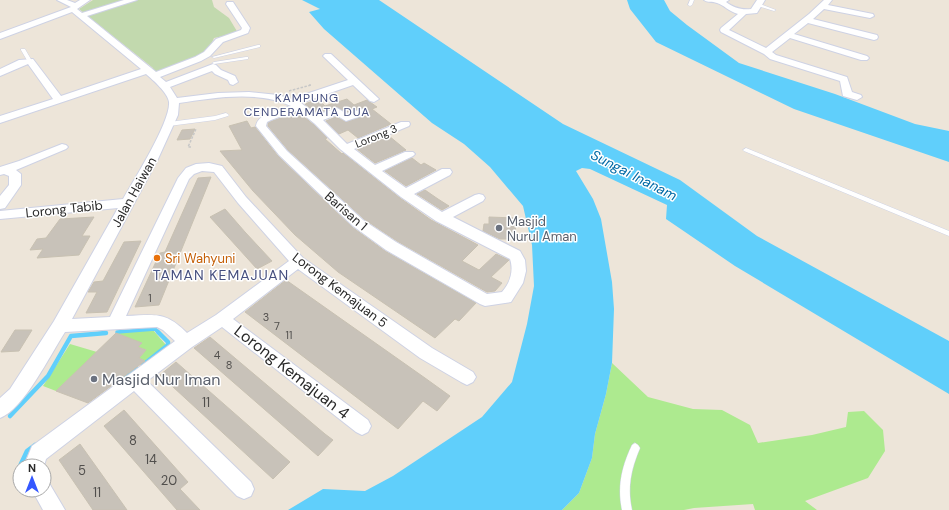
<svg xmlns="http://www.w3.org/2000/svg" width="949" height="510" viewBox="0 0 949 510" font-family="'DM Sans',sans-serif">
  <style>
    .green { fill: #adea8f }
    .cemetery { fill: #c2d9ae }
    .water { fill: #60cffb }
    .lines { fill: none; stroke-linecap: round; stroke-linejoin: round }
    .stream-far1 { stroke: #60cffb; stroke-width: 3.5 }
    .stream { stroke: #60cffb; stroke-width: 4.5 }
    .building { fill: #c8c2b9; stroke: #c8c1b2 }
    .lane-casing { stroke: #ced2e4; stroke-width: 1 }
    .street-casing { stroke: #ced2e4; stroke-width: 2 }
    .path-far1 { stroke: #c7c7c7; stroke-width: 1; stroke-dasharray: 2 1; stroke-linecap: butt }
    .path { stroke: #c7c7c7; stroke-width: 1.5; stroke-dasharray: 2.5 1.5; stroke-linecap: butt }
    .lane { fill: #fff; fill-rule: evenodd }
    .street { fill: #fff; fill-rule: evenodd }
    .worship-dot { fill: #6b7280; stroke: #fff; stroke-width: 1.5 }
    .food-dot { fill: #e8710a; stroke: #fff; stroke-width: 1.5 }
    .labels { text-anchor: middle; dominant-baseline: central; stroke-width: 3; stroke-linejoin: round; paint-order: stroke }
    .far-street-label { font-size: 11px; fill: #292929; stroke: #fff }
    .number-label { font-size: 11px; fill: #514f4d }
    .far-neighbourhood-label { font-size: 12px; letter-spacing: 1px; fill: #454e7e; stroke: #fff }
    .street-label { font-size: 13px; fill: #292929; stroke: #fff }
    .worship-label { font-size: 13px; fill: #5b616d; stroke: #fff; text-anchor: start }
    .food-label { font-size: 13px; fill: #c56008; stroke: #fff; text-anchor: start }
    .near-number-label { font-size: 13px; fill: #514f4d }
    .water-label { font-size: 14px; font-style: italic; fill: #006aa6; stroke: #fff }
    .neighbourhood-label { font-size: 14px; letter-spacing: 1px; fill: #454e7e; stroke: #fff }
    .near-street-label { font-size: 16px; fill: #292929; stroke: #fff }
    .near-worship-label { font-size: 16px; fill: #5b616d; stroke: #fff; text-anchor: start }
  </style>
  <rect width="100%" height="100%" fill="#ede5d9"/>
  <path class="green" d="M153 330 166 345 145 361 139 358 146 350 138 347 141 343 116 333Z
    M70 344 97 352 56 391 43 386Z
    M612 363 648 397 693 409 722 410 750 425 758 443 812 435 846 427 848 412 864 411 883 430 885 451 868 478 805 501 817 510H755L753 504 694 508 684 510H562L579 493 592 458 595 434 606 394Z"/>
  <path class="cemetery" d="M93 0H212L214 7 229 18 238 33 214 38 208 51 154 75 153 68 79 9Z"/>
  <path class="water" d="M302 0H379L563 124 680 180 757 236 949 341V394L735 266 666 219 667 205 590 169 582 168 576 171 593 199 601 219 612 282 614 309 612 363 606 394 595 434 592 458 579 493 562 510H288L323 489 365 491 393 476 482 417 512 382 527 324 534 286 532 245 523 206 490 167 464 144 432 123 324 29 309 12 320 9Z
    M627 0H664L670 11 687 25 739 63 835 94 915 124 949 131V162L794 109 656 42 630 9Z"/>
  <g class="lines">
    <path class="stream-far1" d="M117 332 155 329 159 333"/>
    <path class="stream" d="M143 365 168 345V342L158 332
      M119 382 137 369
      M10 416 48 376 71 336 106 333
      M20 466 27 451 35 445
      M20 466 18 472 20 475"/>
  </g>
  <path class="building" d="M318 99 325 106 347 99 354 105 367 100 377 107 372 109 391 124 358 138 348 130 339 134 326 121 336 117 346 122 367 115 369 113 368 109 363 108 347 112 336 107 317 113 305 104Z
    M298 112 314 125 327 138 325 139 342 154 343 153 400 198 431 220 478 245 462 261 479 270 496 254 509 260 491 277 502 283 495 291 487 292 397 241 364 219 288 150 268 126V123L272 121Z
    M247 121 251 128 255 127 278 156 352 227 385 251 476 303 459 321 455 319 435 338 338 272 295 235 253 191 220 151 242 150 229 126Z
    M195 129 190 139 177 140 182 130Z
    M389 136 406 150 375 163 357 149Z
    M412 158 421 165 424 163 436 170 406 186 385 171Z
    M211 177 159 305 135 307 160 253 165 252 198 178Z
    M425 190 438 199 449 206 442 210 417 194Z
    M225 209 245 232 272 261 257 269 210 217Z
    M94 217 82 236H90L79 255 37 258 43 249 30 250 37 239 46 238 60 219Z
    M489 217 515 218 516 239H500L483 231 484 224H489Z
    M141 241 107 312 86 313 97 292H88L94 282 103 281 124 242Z
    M286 280 425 378 450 396 437 411 423 401 398 429 245 312Z
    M15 330H32L19 351 1 352Z
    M116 333 142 343 138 347 146 350 139 358 145 361 88 403 56 391Z
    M210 337 325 434 333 440 318 456 194 348Z
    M176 362 290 462 273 479 160 375Z
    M124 410 188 482 180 489 200 510H177L104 426Z
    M80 444 105 479 127 510H93L59 460Z"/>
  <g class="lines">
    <g class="lane-casing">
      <path id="lane" d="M690 0H694L692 5 690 6 688 5Z
        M758 4H760L776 10 774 11 758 6Z
        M258 45H260V47L214 58 212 57Z
        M21 49H25L32 61V62H28L21 50Z
        M246 57H248V59L214 64 212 63 214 62Z
        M226 113 229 115 228 116 215 120 169 126 166 124 169 122 215 116Z
        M746 148 949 231V236L744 151 743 150Z
        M635 443 638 445 640 448C631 469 627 488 632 510H622C617 486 622 466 632 445Z"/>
    </g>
    <g class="street-casing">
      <path id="street" d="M57 0H67L75 3 80 0H90L77 9 82 13 124 0H137L87 16 156 72 195 57 204 52 216 39 241 30 242 28 226 4 227 2H233L250 28 248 33 223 42 210 56 201 61 160 77 166 82 213 64 216 65 221 70 235 76 238 82 233 85 230 84 228 80 215 74 212 71 170 87 177 98 218 93 249 92 278 95 291 99 348 80 323 56 325 54H331L379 99 374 102 370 101 353 85 301 103 317 115 337 108 347 114 363 109 367 110 368 112 367 114 346 121 336 115 323 120 347 144 401 122H409L410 124 409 126 354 149 375 165 405 152H413L415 154 413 156 382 171 406 188 442 169H450L452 172 450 175 414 194 442 212 475 195 479 194 483 195 485 198 483 201 453 217 520 251 525 260 526 271 523 283 511 302 485 306 480 304 386 250 353 226 279 155 256 126C258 113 279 110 291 106 257 90 214 98 179 103L178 115 158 159 72 319 110 317 178 178 186 168 196 164 209 163 222 166 246 197 303 258 432 348 473 372 476 377 473 382 467 385 461 382 420 358 298 269 233 319 368 420 371 426 368 432 362 435 356 432 222 327 192 347 147 381 251 482 254 489 251 496 244 499 237 496 134 391 46 459 44 466H24L32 446 175 341 163 330 157 327 65 332C50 355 24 409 0 418V398L10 389 54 321 118 208 0 219V211L123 199C134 180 171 121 169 102 168 93 153 80 146 74L0 123V116L53 99 28 64 0 76V69L19 60 33 59 61 96 141 69 72 12 0 39V33L71 7ZM298 110 315 124 340 149 401 197 436 221 510 259C514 271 510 283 502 292L487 294 396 242 363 220 287 151 266 126 267 122 271 120ZM202 171 214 172 238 203 289 261 216 315 187 333C165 311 156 315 126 316L189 179 194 174Z
        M704 0H729L726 2C734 8 741 10 751 9L757 0H765L757 13 746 14 729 30 766 48 809 14 824 0H832L828 5 873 14 874 16 870 18 824 9 813 19 877 35 878 37 877 39 874 40 808 23 794 34 867 56 869 58 867 60H861L790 38 772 52 776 55 847 77 852 92 861 95 862 97 857 100 843 96 840 81 770 59 764 54 721 32 720 30 721 28 738 14C728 11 724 5 717 3 712 1 708 3 704 0Z
        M62 144 66 145 68 147 66 149 16 170 21 174V185L5 208 0 209V196L9 185V176L4 174 0 175V167L19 161Z
        M44 481 49 483 65 510H43L32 490H44Z"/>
    </g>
    <path class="path-far1" d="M309 85H311"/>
    <path class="path" d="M289 91 311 85
      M191 147H188L196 129"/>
    <use href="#lane" class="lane"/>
    <use href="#street" class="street"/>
  </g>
  <g class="worship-dot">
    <circle cx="499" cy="228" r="4"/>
    <circle cx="94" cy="379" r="4"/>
  </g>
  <circle class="food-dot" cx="157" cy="258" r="4"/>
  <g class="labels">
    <g class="far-street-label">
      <text transform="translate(376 136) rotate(-22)">Lorong 3</text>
    </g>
    <g class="number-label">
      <text x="150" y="298">1</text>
      <text x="266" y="317">3</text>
      <text x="277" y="326">7</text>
      <text x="289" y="335">11</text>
      <text x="217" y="355">4</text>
      <text x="229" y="365">8</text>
    </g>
    <g class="far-neighbourhood-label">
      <text x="307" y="98">KAMPUNG<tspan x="307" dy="14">CENDERAMATA DUA</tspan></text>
    </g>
    <g class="street-label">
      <text transform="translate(134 192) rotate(-61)">Jalan Haiwan</text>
      <text transform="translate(64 209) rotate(-6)">Lorong Tabib</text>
      <text transform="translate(346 211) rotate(41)">Barisan 1</text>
      <text transform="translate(340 290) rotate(37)">Lorong Kemajuan 5</text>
    </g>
    <g class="worship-label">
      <text x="507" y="221">Masjid<tspan x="507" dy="15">Nurul Aman</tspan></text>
    </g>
    <g class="food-label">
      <text x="165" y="258">Sri Wahyuni</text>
    </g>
    <g class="near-number-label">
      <text x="206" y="402">11</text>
      <text x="133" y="440">8</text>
      <text x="151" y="459">14</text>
      <text x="82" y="470">5</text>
      <text x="169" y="480">20</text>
      <text x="97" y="492">11</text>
    </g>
    <g class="water-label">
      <text transform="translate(634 175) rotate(27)">Sungai Inanam</text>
    </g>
    <g class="neighbourhood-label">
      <text x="221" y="275">TAMAN KEMAJUAN</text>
    </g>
    <g class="near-street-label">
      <text transform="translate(292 372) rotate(38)">Lorong Kemajuan 4</text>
    </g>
    <g class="near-worship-label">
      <text x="102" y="379">Masjid Nur Iman</text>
    </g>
  </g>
  <g transform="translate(32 478)"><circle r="19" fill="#ffffff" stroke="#a9a9a9"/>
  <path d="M0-3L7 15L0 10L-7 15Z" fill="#3457ff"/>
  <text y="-6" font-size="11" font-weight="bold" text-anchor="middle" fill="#292929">N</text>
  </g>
</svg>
